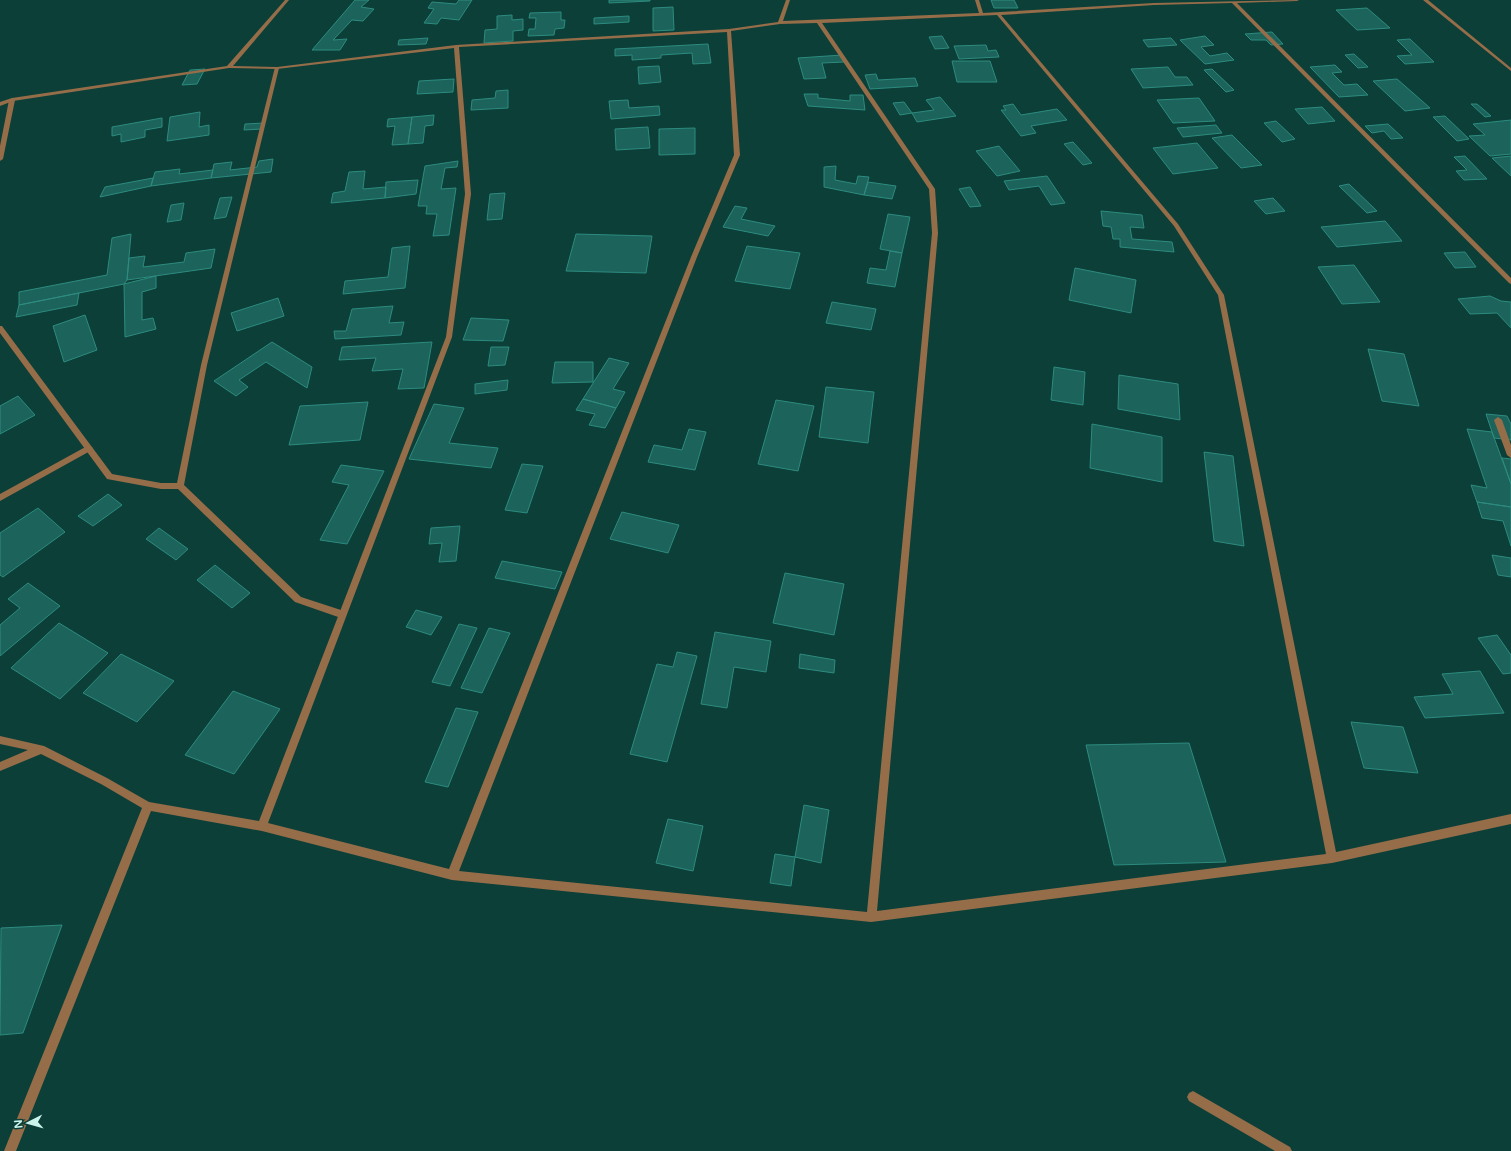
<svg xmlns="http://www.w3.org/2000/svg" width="1511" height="1151" viewBox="0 0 1511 1151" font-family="'Varela Round',sans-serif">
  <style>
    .building { fill: #1c645b; stroke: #2d8b7f }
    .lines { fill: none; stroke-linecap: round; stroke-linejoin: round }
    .lane { fill: #966d49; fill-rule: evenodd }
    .street { fill: #966d49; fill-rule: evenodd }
  </style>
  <rect width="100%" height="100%" fill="#0c3f38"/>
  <path class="building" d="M355 0H369L361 7 374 9 363 21 352 20 333 40 347 39 340 50H312Z
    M459 0H472L459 20 441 18 437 24 424 23 434 9 428 8 432 2 456 4Z
    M609 0H650V1L609 3Z
    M991 0H1014L1018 8H994Z
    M673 7 674 30 653 31V8Z
    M1367 8 1390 28 1357 30 1336 10Z
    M561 12V20H565L564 28 555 29 554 35 528 36 529 29H535L536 18H529L530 13Z
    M512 15V20L523 19V30L513 31V41L484 43 485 30 497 29V16Z
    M629 16V22L594 24V18Z
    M1272 32 1283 44 1271 45 1266 40H1251L1245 34Z
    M942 36 949 48 935 49 929 37Z
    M1205 36 1214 45 1201 47 1210 56 1227 53 1234 60 1205 64 1180 40Z
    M428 38 426 44 398 45 399 40Z
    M1171 38 1177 45 1148 47 1143 40Z
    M1410 39 1434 62 1405 64 1397 56 1412 55 1397 40Z
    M708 44 711 63 693 64 692 53 661 55V58L632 60V55L615 56V49Z
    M986 45 988 51 996 50 999 57 959 59 954 46Z
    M1354 54 1368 67 1358 68 1345 55Z
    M842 55 844 62 822 63 826 78 804 79 798 58Z
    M952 61H990L997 82H957Z
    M1335 65 1342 72 1332 73 1344 85 1357 84 1368 95 1339 97 1310 67Z
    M659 66 661 82 639 84 638 67Z
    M1168 67 1175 77H1187L1193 85 1143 88 1131 69Z
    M205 69 197 84 182 85 190 70Z
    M1212 69 1234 90 1226 92 1204 70Z
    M876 74 878 80 915 78 918 86 870 89 865 75Z
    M454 79 453 92 417 94 419 81Z
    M1397 79 1430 108 1405 111 1373 81Z
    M508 90V108L471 110 472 100 495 98 496 91Z
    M804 94H818V98L850 101V95H863L865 110 808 106Z
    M940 97 956 116 917 122 912 113 934 110 926 100Z
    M1199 98 1215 121 1173 123 1157 100Z
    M628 100 629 108 659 106 660 115 611 119 609 101Z
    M904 102 912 113 900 115 893 103Z
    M1013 104 1021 115 1057 109 1067 120 1031 126 1036 133 1021 136 1001 110H1006L1003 106Z
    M1471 104H1477L1491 116 1485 117Z
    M1322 107 1335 121 1308 124 1295 109Z
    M200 112 199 127 209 125V135L167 141 170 117Z
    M434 115 433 125 425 126 423 143 408 144 412 117Z
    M1445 116 1469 139 1457 141 1433 117Z
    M412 117 408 144 392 145 395 126 387 127 388 119Z
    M162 118V127L145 130V137L121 142V134L112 136V127Z
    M1511 120V154L1490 156 1469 136 1485 135 1473 124Z
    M1276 121 1295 139 1282 142 1264 123Z
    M264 123 262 129 244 130 245 124Z
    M1388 124 1403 138 1391 139 1384 131 1372 133 1365 126Z
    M1216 125 1222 133 1183 137 1177 128Z
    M648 127 650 148 616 150 615 129Z
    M695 128V154L659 155V129Z
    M1232 135 1262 165 1241 168 1212 138Z
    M1073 142 1092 163 1083 165 1064 144Z
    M1197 143 1218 168 1173 174 1153 148Z
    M999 146 1020 171 997 176 976 151Z
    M1465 156 1487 179 1464 180 1456 171 1467 170 1454 157Z
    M1511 156V176L1492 158Z
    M273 159 271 172 211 178 214 164 232 162 230 170 257 167 259 161Z
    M458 161 457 167 445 168 441 189 456 188 449 235 433 236 437 214H426L427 206H418L425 166Z
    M836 166 835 180 856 184 858 176 869 177 864 195 824 187V167Z
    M180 169 179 174 213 170 211 178 151 186 155 172Z
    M365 171 363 189 386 187 385 198 331 203 333 193 345 191 349 172Z
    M1047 176 1065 203 1051 205 1039 186 1009 190 1004 181Z
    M153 178 151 186 100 197 105 187Z
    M418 180 416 194 385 198 386 182Z
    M868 182 896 186 892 199 864 195Z
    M1349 184 1377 211 1367 213 1339 186Z
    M970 187 981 206 970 207 959 189Z
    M505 193 502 219 487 220 490 194Z
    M232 197 226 217 214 219 220 198Z
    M1273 198 1285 211 1266 214 1254 201Z
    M184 203 181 220 167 222 171 205Z
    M735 206 747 208 741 219 775 226 768 236 723 227Z
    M1101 211 1142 215 1144 228 1130 227 1132 239 1172 242 1174 252 1120 247V239H1113L1111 227 1103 226Z
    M888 214 910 217 902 253 880 249Z
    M1385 221 1402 241 1337 247 1321 227Z
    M131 234 127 280 124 284 19 305V292L107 275 112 238Z
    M576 234 652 236 646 273 566 271Z
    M410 246 405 288 343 294 345 281 388 277 392 248Z
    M747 246 800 253 790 289 735 281Z
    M215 249 211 268 127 280 129 258 145 256 143 267 184 262 186 253Z
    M890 251 902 253 895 287 867 283 870 268 886 270Z
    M1465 252 1476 267 1455 268 1444 253Z
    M1354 265 1380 302 1342 304 1318 267Z
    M1075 268 1136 280 1131 313 1069 300Z
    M156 276V288L142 292V320L153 318 156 329 125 337 124 284Z
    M79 293 77 305 16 317 19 305Z
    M1490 296 1501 301 1511 302V328L1497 313 1470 314 1458 299Z
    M278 298 284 316 237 331 231 313Z
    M832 302 876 309 871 330 826 323Z
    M393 306 389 323 404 322 401 335 335 339 334 331H346L352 309Z
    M85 315 97 350 64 362 53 326Z
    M471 318 509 320 503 341 463 340Z
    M272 342 312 367 307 388 266 362 239 380 248 387 236 396 214 381Z
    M432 342 424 388 398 389 403 369 372 371 376 358 339 360 342 347Z
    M491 347H509L505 365 488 366Z
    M1368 349 1404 354 1419 406 1382 401Z
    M609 358 629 363 613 389 625 392 616 408 583 399Z
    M555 362H593V382L552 383Z
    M1054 367 1085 372 1083 405 1051 400Z
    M1119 375 1178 384 1180 420 1118 409Z
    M508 380 507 390 475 394V384Z
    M826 387 874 392 868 443 819 437Z
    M18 396 35 415 0 434V406Z
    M583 399 616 408 605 428 589 425 595 414 576 410Z
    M776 400 814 406 798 471 758 464Z
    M368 402 360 440 289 445 300 406Z
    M434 404 464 408 449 443 498 448 491 468 409 459Z
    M1486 414 1507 416 1511 424V440L1494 438Z
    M1092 424 1162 437V482L1090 468Z
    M689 429 706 432 695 470 648 462 654 445 682 450Z
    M1467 429 1492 432 1511 484V507L1477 502 1471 485 1487 488Z
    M1204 452 1233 456 1244 546 1214 541Z
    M1502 458 1511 459V484Z
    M522 464 543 466 527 513 505 510Z
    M341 465 384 471 347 544 320 540 349 485 332 482Z
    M108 494 122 505 93 526 78 516Z
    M1477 502 1511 507V546L1503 521 1482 518Z
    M38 508 65 532 3 577 0 575V533Z
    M622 512 679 525 668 553 610 539Z
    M460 526 456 561 439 562 442 543 429 544 431 528Z
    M159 528 188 549 176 560 146 539Z
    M1492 555 1511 558V577L1498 575Z
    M502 561 562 572 555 589 495 578Z
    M215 565 250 593 232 608 197 580Z
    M785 573 844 584 834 635 773 623Z
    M28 583 60 606 0 656V625L20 608 8 599Z
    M416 610 442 617 431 635 406 627Z
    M59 623 108 653 60 699 11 668Z
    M459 624 477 628 450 686 432 682Z
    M489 628 510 633 482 693 461 688Z
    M715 632 771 641 766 672 734 667 727 708 701 704Z
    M1497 635 1511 655V673L1503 674 1478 638Z
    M677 652 697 656 667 762 630 754 657 664 673 667Z
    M121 654 174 681 137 722 83 693Z
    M800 654 835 660 834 673 799 668Z
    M1480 671 1504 713 1425 718 1414 697 1453 694 1442 674Z
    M233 691 280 709 234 774 185 755Z
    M456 708 478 712 448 787 425 782Z
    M1351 722 1403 727 1418 773 1364 768Z
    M1189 743 1226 862 1114 865 1086 745Z
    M804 805 829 810 821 863 795 857Z
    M668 819 703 826 693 871 656 863Z
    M775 854 795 857 791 886 770 883Z
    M62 925 23 1033 0 1035 1 928Z"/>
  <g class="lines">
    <path class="lane" d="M275 67 279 68 207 365 184 485 301 597 344 611 345 614 344 617 341 618 295 602 178 489H161L107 479 0 333V326H2L112 474 161 483H177L201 365Z
      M12 98 15 100 3 159 0 161V146L9 100Z"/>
    <path class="street" d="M285 0H289L233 66 277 67 456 45 729 29 778 22 786 0H790L783 21 979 13 975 0H979L983 13 1154 3 1299 0 1297 1 1237 3 1511 278V284L1509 283 1232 3 1154 5 1001 15 1178 224 1224 295 1336 852 1511 814V824L1332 863 871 922 452 880 262 831 151 811 16 1151H4L142 808 101 784 41 754 0 771V762L28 750 0 744V736L44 746 107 778 149 802 259 821 446 337 465 194 454 48 277 69 229 68 13 101 0 106V102L12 98 227 66ZM997 15 1174 226 1218 295 1326 854 877 911 938 233 935 189 822 23ZM817 23 929 189 932 233 867 912 459 871 697 257 740 155 731 31 780 24ZM727 32 734 155 691 257 449 869 268 823 452 337 471 194 459 47Z
      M1423 0H1428L1511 68V71Z
      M1498 417 1502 420 1511 445V458L1507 455 1494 420Z
      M89 445 93 448 92 450 0 501V494Z
      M1193 1091 1290 1147 1292 1151H1275L1189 1101 1187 1097 1189 1093Z"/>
  </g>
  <g transform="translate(28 1123) rotate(264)" stroke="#0c3f38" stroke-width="3" paint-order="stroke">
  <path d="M0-3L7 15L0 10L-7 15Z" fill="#caf4ec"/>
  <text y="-6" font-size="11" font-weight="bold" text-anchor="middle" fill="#caf4ec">N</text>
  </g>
</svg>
